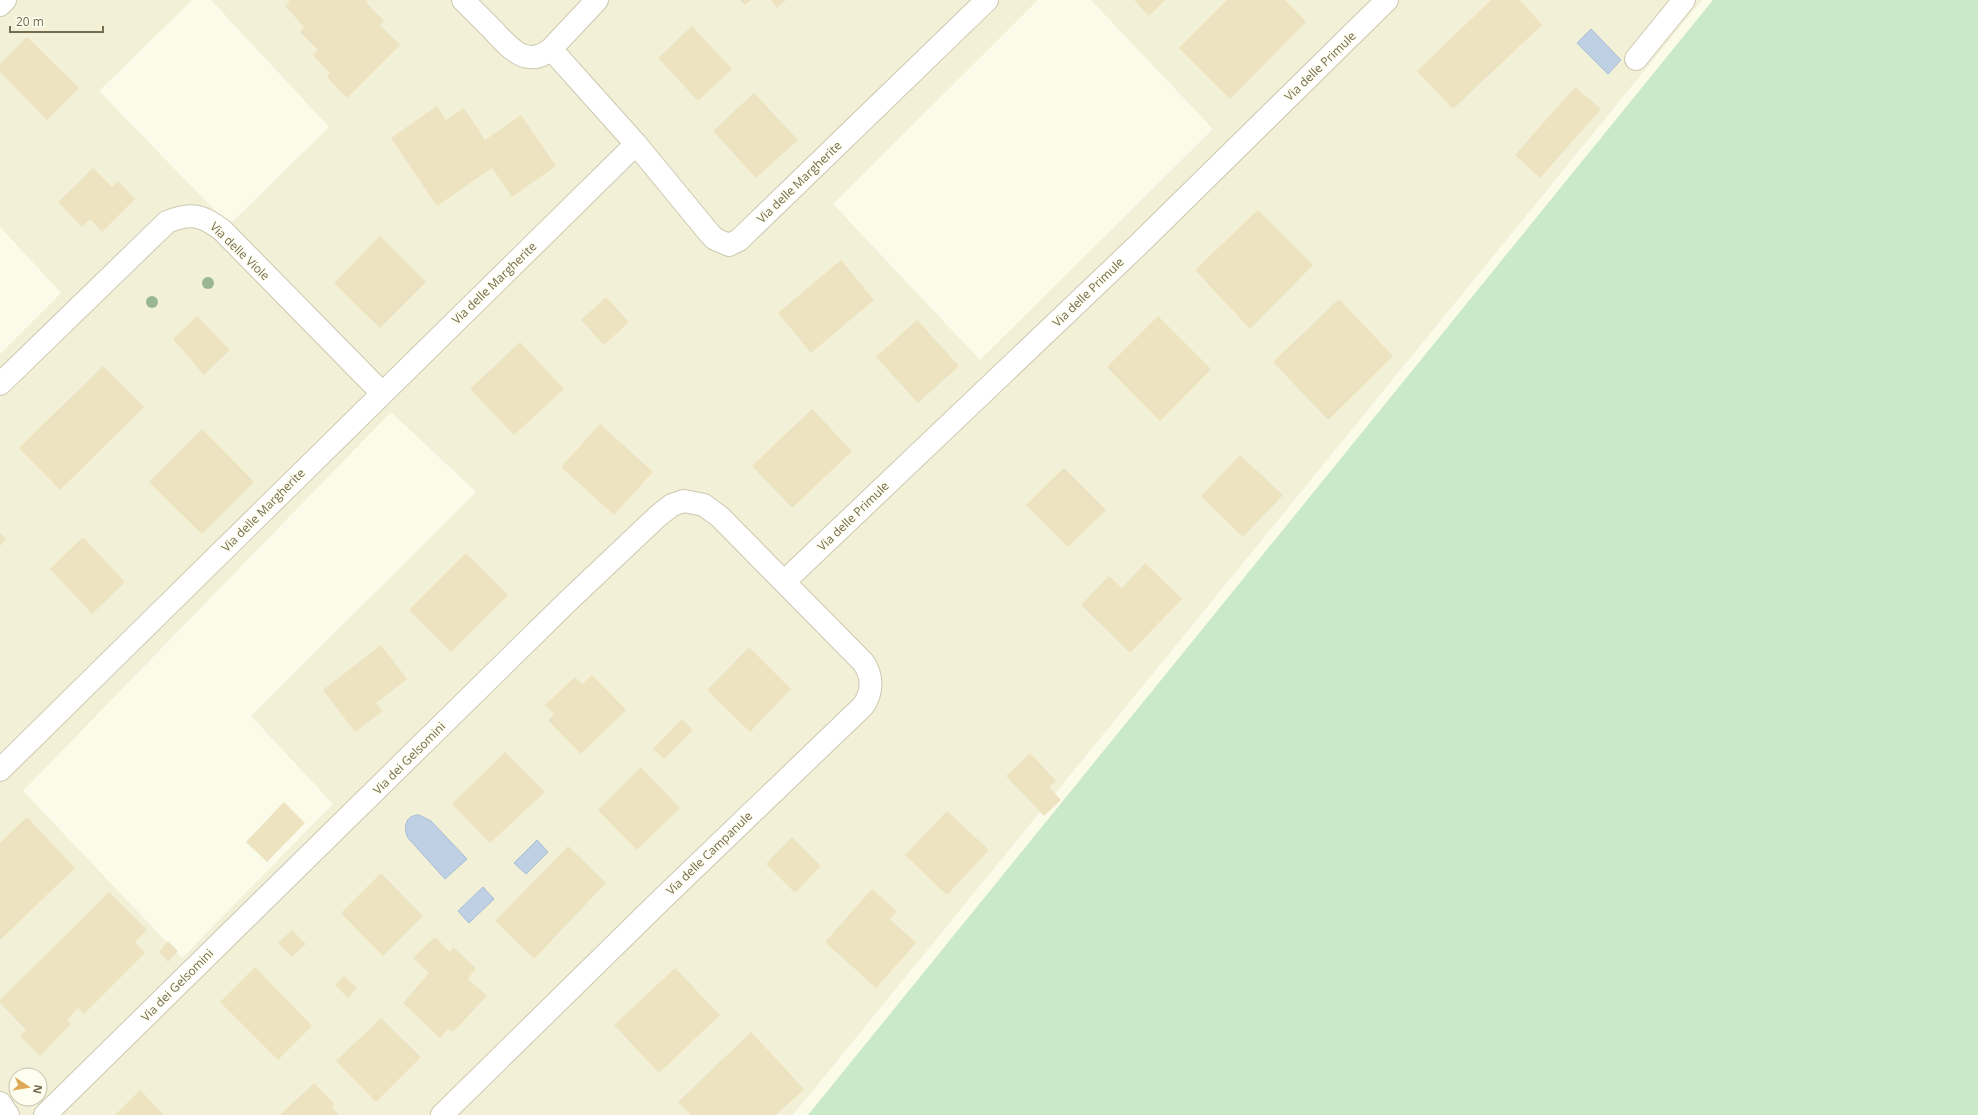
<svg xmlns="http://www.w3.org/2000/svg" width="1978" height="1115" viewBox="0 0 1978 1115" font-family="'Open Sans',sans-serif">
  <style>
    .residential { fill: #f3f0d8; fill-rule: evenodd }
    .green { fill: #c9e9c8 }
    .water { fill: #bfd0e4; stroke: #a5bcd6 }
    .building { fill: #ede3c1 }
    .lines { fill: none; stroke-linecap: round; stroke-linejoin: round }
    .street-casing { stroke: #cdc8b0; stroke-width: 24 }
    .street { stroke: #fff; stroke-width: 22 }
    .tree { fill: #99b794 }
    .labels { text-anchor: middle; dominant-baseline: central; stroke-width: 3; stroke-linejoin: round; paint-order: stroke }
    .street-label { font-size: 12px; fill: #756b4e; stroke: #fefef0 }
  </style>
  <rect width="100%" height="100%" fill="#fbfbea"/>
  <path class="residential" d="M0 0H192L99 91 229 225 329 127 211 0H1038L833 204 980 360 1213 129 1091 0H1702L793 1115H0V354L61 293 0 227ZM391 412 476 492 251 716 333 804 182 958 23 791ZM16 1075H40V1099H16Z"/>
  <path class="green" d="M1713 0H1978V1115H808Z"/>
  <path class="water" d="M1591 29 1621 60 1608 74 1577 43Z
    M419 815 431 821 467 859 445 879 408 838C403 828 405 815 419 815Z
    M537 840 548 852 526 874 514 863Z
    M483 887 494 899 469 923 458 911Z"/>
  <path class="building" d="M287 0H368L366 2 384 21 380 25 400 45 347 98 327 77 330 73 313 55 318 50 300 32 304 27 285 6 290 2Z
    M740 0H751L745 5Z
    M771 0H786L777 8Z
    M1134 0H1165L1149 16Z
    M1227 0H1285L1306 22 1230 99 1179 48Z
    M1491 0H1520L1542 25 1453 109 1417 71Z
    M692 26 732 69 698 101 658 58Z
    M27 37 79 88 47 120 0 72V64Z
    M1575 87 1601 109 1540 178 1515 155Z
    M754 93 798 140 756 178 713 131Z
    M437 106 446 120 464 108 485 140 521 115 556 166 512 197 492 168 437 206 391 138Z
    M93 168 112 187 118 181 135 199 102 232 90 219 82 227 58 202Z
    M1258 210 1313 265 1250 329 1195 270Z
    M380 236 426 282 380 328 334 283Z
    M841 260 874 300 811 353 778 313Z
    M606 297 629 322 604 345 581 320Z
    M1339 299 1393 356 1328 420 1273 362Z
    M197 316 230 350 204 375 173 339Z
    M1158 316 1211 369 1160 421 1107 367Z
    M917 320 959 366 918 403 876 357Z
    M520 342 564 389 514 435 470 389Z
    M103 366 144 407 60 490 19 448Z
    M812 409 852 451 792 508 752 466Z
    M600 424 653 472 614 515 561 467Z
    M202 429 254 482 202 534 149 482Z
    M1240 455 1283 495 1243 537 1201 496Z
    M1064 468 1106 510 1068 547 1026 505Z
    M0 533 6 539 0 546Z
    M83 537 125 582 92 614 50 569Z
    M466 553 508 595 451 652 409 610Z
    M1145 563 1182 599 1130 653 1081 605 1109 576 1122 588Z
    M381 645 407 679 376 703 383 711 355 732 323 690Z
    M749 647 791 689 750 732 707 690Z
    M592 675 626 710 581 754 548 720 554 714 545 705 575 677 582 684Z
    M682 719 693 730 664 759 653 749Z
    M505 752 545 792 490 843 452 804Z
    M1030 753 1056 781 1049 787 1061 800 1044 816 1006 776Z
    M641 767 680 808 637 850 598 810Z
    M284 802 305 823 267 862 246 842Z
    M947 811 989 850 947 895 905 855Z
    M27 817 75 868 0 940V843Z
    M792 837 821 866 795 893 766 864Z
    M568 846 606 883 534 959 495 921Z
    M381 873 423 916 383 956 341 913Z
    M872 889 897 911 890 919 916 943 876 988 825 942Z
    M109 892 147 930 135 942 145 953 84 1014 78 1008 67 1020 71 1024 40 1056 20 1036 26 1030 0 1003V1000Z
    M292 930 306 944 292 957 278 943Z
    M435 937 450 952 453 947 476 968 468 979 487 996 453 1032 448 1029 440 1038 403 1003 429 973 413 958Z
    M168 941 178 951 168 962 159 952Z
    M255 967 312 1026 278 1060 220 1002Z
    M675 968 720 1015 659 1073 614 1025Z
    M344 976 357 988 348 998 335 985Z
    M381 1018 421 1057 376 1102 336 1061Z
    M751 1032 804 1089 776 1115H691L678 1102Z
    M314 1083 334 1104 332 1108 340 1115H280Z
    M140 1090 164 1115H115Z"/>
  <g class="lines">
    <g class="street-casing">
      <path id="street" d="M463 0C473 10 482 19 492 29 508 46 526 70 551 49L597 0
        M0 5 5 0
        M551 49 636 144
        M1636 59 1684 0
        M0 384 167 222C191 212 202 215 222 230L382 393
        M785 581 1138 245 1387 0
        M0 770 636 144 710 234 715 239 729 245 739 240 987 0
        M0 1103 8 1115
        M45 1115 567 602 658 516 672 505 684 501 704 505 720 517 863 662C873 676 873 692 863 706L661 900 442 1115"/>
    </g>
    <use href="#street" class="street"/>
  </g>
  <g class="tree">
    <circle cx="208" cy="283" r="6"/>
    <circle cx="152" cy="302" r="6"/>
  </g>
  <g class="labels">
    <g class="street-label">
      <text transform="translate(1320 66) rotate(-44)">Via delle Primule</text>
      <text transform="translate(799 182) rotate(-44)">Via delle Margherite</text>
      <text transform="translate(240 251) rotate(44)">Via delle Viole</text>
      <text transform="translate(494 283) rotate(-44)">Via delle Margherite</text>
      <text transform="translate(1088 292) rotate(-44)">Via delle Primule</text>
      <text transform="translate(263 510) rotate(-45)">Via delle Margherite</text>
      <text transform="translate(853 516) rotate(-44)">Via delle Primule</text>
      <text transform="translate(409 758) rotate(-45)">Via dei Gelsomini</text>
      <text transform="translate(709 853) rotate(-44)">Via delle Campanule</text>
      <text transform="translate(177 985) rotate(-45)">Via dei Gelsomini</text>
    </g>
  </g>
  <g transform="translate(28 1087) rotate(102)"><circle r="19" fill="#fefef0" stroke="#c7c3af"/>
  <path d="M0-3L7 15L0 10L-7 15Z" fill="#dea856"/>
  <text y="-6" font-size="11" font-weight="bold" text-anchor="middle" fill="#756b4e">N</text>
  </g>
  <path d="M10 26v6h93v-6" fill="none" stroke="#756b4e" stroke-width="2"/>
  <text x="16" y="26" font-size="12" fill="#756b4e" stroke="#fefef0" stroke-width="3" paint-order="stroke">20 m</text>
</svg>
